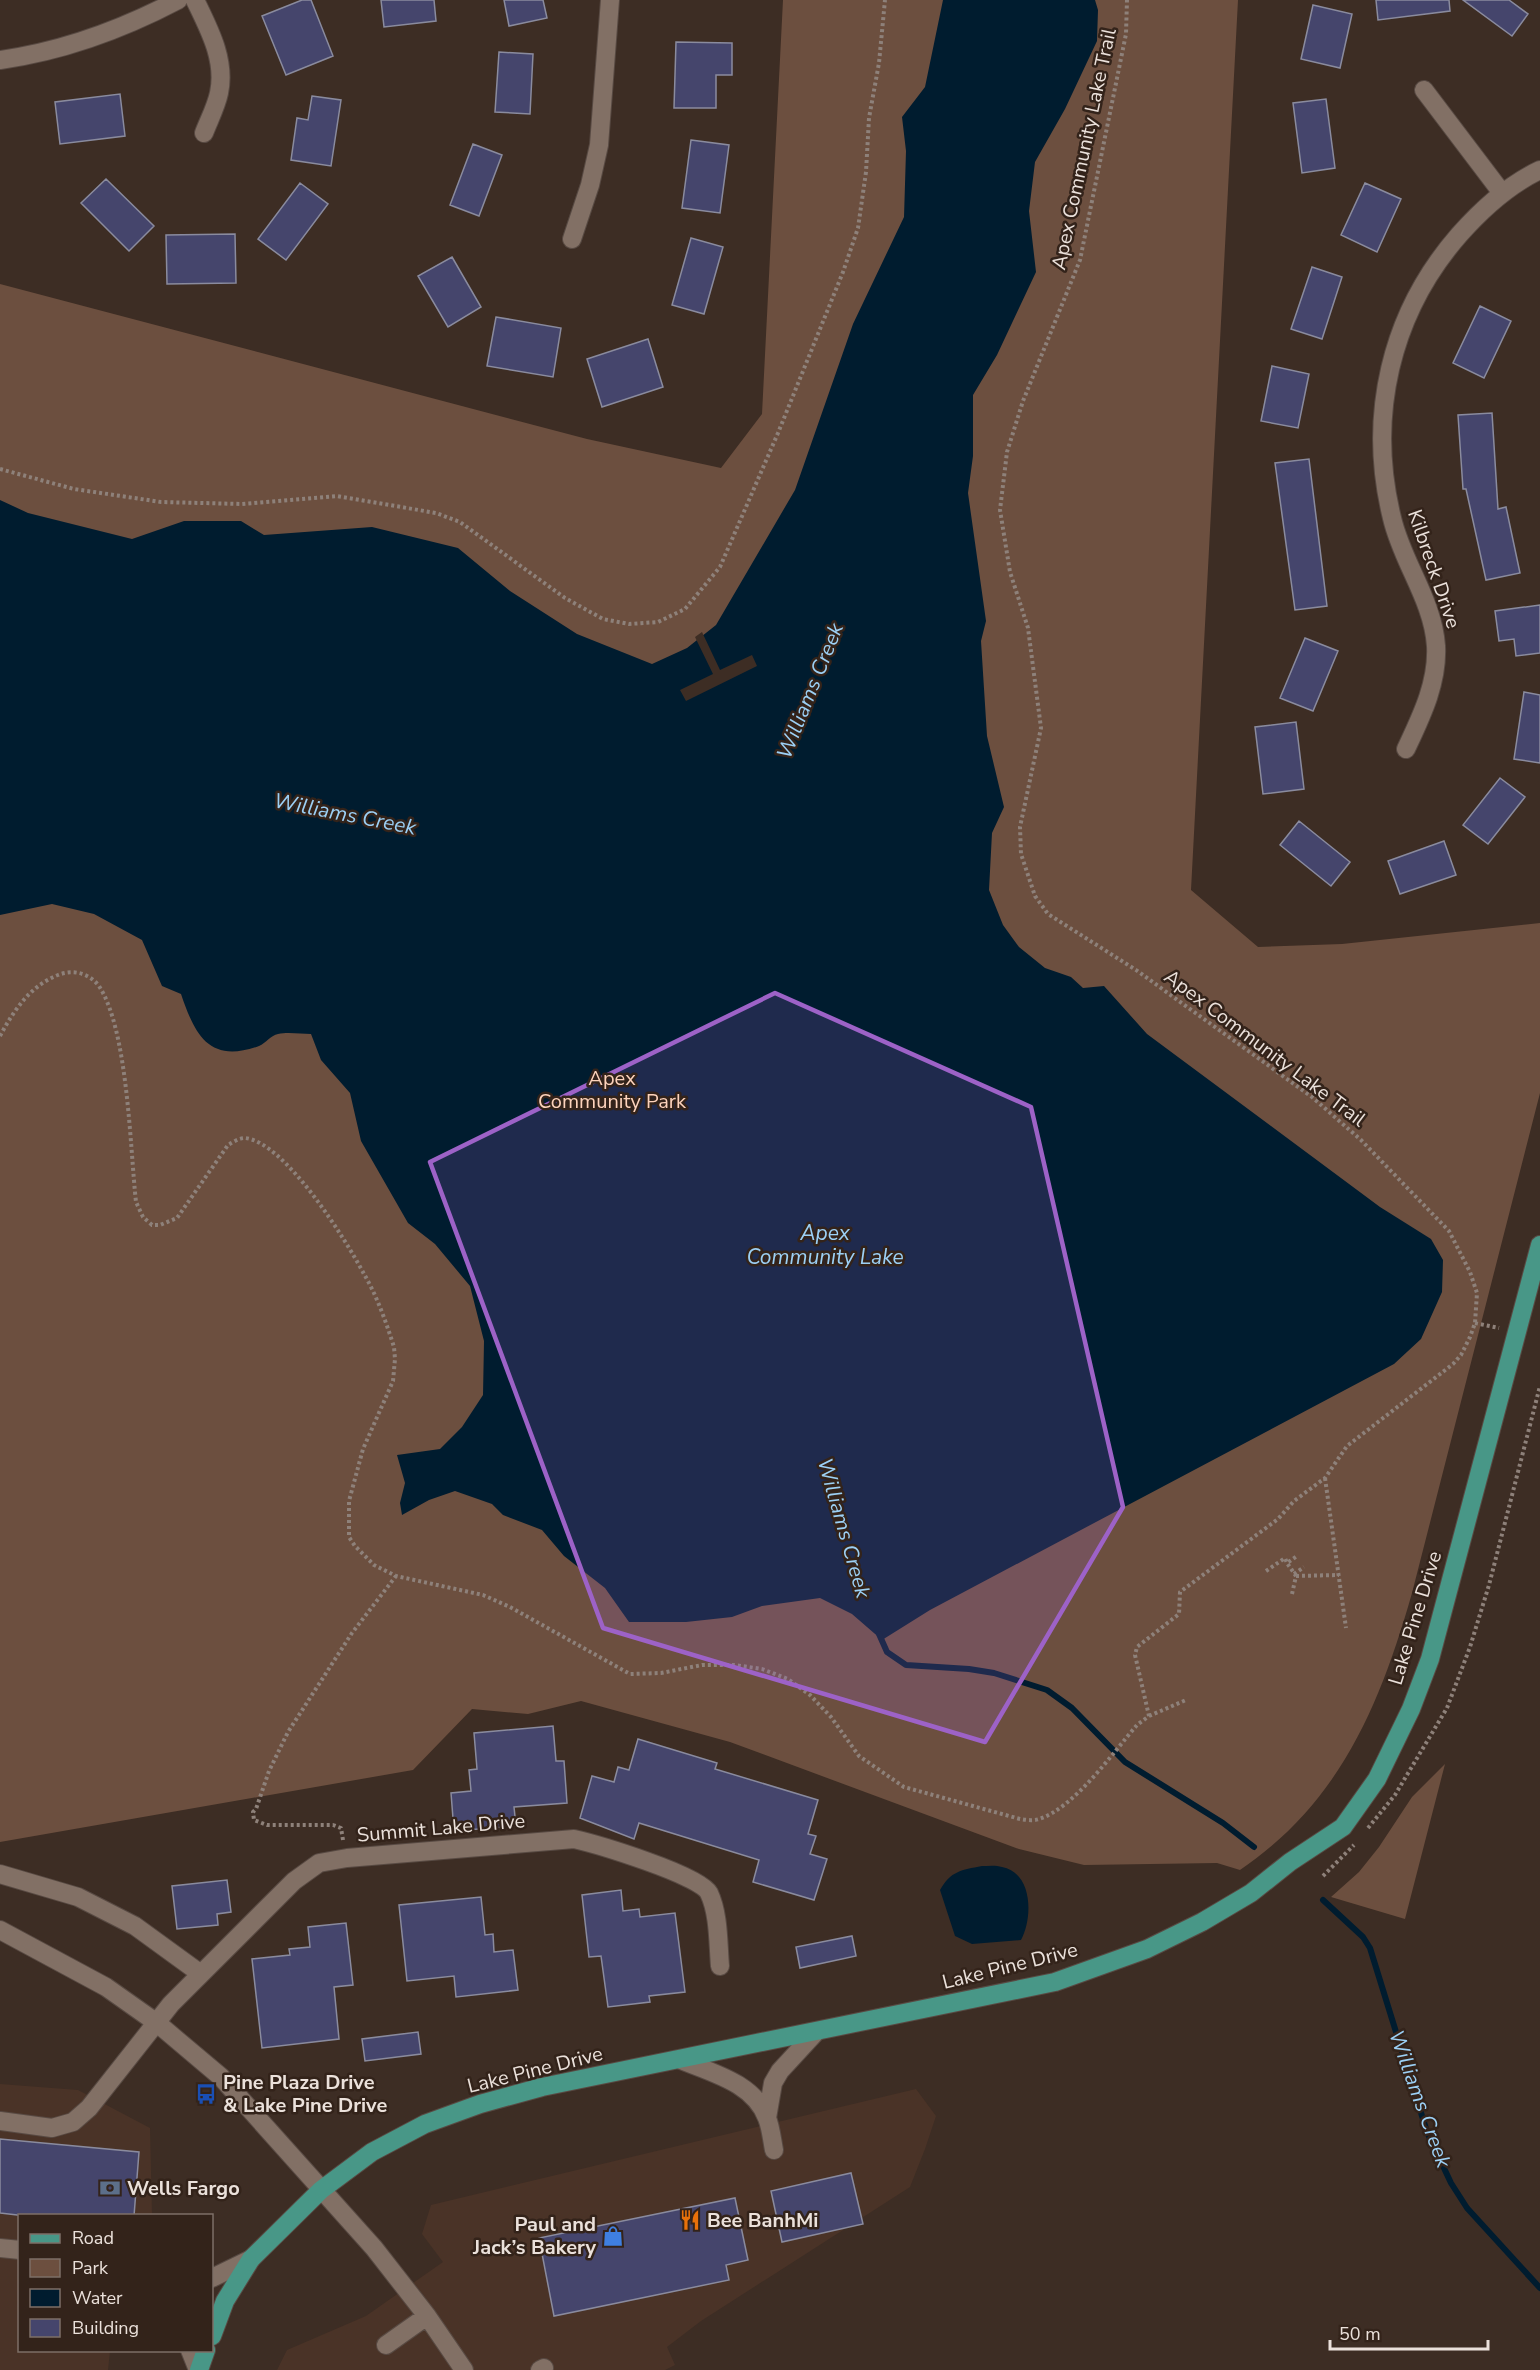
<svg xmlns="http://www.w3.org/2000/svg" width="1540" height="2370" viewBox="0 0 1540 2370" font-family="'Nunito Sans',sans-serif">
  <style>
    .built { fill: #4a3327 }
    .green { fill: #6c4f3f }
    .water { fill: #001c2f }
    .pier { fill: #3d2d24 }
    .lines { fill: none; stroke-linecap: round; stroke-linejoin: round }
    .stream { stroke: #001c2f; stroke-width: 6 }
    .building { fill: #45456c; stroke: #8a8b9e; stroke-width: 1.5 }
    .minor-casing { stroke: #584a43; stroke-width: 20 }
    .major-casing { stroke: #584a43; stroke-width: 20 }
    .path { stroke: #8e817a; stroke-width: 4; stroke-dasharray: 3 3; stroke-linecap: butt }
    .minor { stroke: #827065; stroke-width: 18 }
    .major { stroke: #489787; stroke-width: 18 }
    .marked { fill: #9d62c7; fill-opacity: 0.2; stroke: #9d62c7; stroke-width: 4.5; stroke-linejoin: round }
    .labels { text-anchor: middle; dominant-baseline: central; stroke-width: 5; stroke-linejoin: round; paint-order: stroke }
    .street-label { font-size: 20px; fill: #ebe1db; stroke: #33231a }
    .park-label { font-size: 20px; fill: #fdd3bc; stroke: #33231a }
    .poi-label { font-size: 20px; font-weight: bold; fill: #ebe1db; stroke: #33231a; text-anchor: start }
    .water-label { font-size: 21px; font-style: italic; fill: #9cd0f5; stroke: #33231a }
  </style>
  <rect width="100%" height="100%" fill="#3d2d24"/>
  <path class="built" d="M0 2084 78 2090 150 2128 152 2215 20 2216V2350L110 2351 108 2370H0Z
    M916 2089 936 2116 925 2149 910 2187 701 2321 667 2347 675 2365 665 2370H277L287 2350 366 2316 443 2262 422 2234 431 2205Z"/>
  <path class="green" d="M783 0H1238L1191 890 1258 947 1342 944 1540 923V1093L1412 1593C1380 1705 1340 1802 1240 1870L1217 1863 1084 1865 1019 1849 730 1742 581 1701 528 1714 472 1709 413 1770 0 1842V284L587 439 721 468 762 414Z
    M1445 1764 1405 1919 1331 1897 1359 1872 1379 1847 1412 1797Z"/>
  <path class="water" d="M943 0H1095L1098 10 1097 41 1065 109 1035 162 1029 211 1036 272 997 355 973 395V456L968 493 986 621 981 641 987 736 1004 807 992 833 989 890 1003 925 1019 947 1045 968 1071 977 1083 988 1104 986 1147 1034 1380 1207 1431 1239 1443 1260 1442 1292 1421 1339 1394 1364 930 1610 882 1640 852 1614 820 1598 762 1606 732 1617 686 1622H629L605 1588 564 1556 542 1530 503 1515 492 1504 455 1491 429 1500 402 1515 400 1503 405 1483 397 1455 440 1449 462 1427 483 1395 484 1341 470 1286 435 1244 408 1223 361 1141 350 1093 321 1060 311 1034C301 1034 288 1032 278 1034 271 1035 266 1043 259 1046 209 1064 195 1035 181 994L162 986 142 940 94 914 52 904 0 915V500L28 513 132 539 184 521H241L264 535 372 527 458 548 510 591 577 634 652 664 687 648 716 625 795 490 853 324 904 217 906 151 902 117 925 87Z
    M982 1866C988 1866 996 1865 1002 1867 1033 1873 1033 1918 1021 1940L972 1944 955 1936 940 1890C951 1871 961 1870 982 1866Z"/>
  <path class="pier" d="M702 632 720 670 752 655 757 666 686 701 680 690 713 674 695 637Z"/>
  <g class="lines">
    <path class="stream" d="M879 1634 887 1652 906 1665 969 1669 994 1673 1047 1690 1072 1708 1125 1762 1223 1823 1254 1847
      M1323 1900 1363 1937 1370 1948 1427 2132 1451 2183 1467 2208 1540 2288"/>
  </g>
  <path class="building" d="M302 0H311L333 56 286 75 262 16Z
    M381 0H434L436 21 384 27Z
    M504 0H543L547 18 509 26Z
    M1376 0H1449L1450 11 1378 20Z
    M1463 0H1509L1528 14 1512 36Z
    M1313 5 1352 14 1340 68 1301 59Z
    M676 42 732 43V75H716V108H674Z
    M499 52 533 54 530 114 495 112Z
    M120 94 125 136 60 144 55 102Z
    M312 96 341 100 331 166 291 160 297 118 308 120Z
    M1326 99 1335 168 1302 173 1293 103Z
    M691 140 729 145 720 213 682 208Z
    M473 144 502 155 479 216 450 205Z
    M106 179 154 226 129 251 81 203Z
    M300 183 328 204 286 260 258 239Z
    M1365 183 1401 199 1377 252 1341 235Z
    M235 234 236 283 167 284 166 235Z
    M691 238 723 247 704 314 672 305Z
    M452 257 481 307 448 327 418 276Z
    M1312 267 1342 277 1322 339 1291 329Z
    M1480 306 1511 321 1484 378 1453 363Z
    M496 317 561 328 553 377 487 366Z
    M648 339 663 387 602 407 587 359Z
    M1272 366 1309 374 1298 428 1261 421Z
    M1492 413 1498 509 1506 507 1520 573 1486 580 1466 489H1463L1458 415Z
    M1309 459 1327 606 1295 610 1275 463Z
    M1540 605V653L1516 656 1514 639 1499 641 1495 611Z
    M1305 638 1338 651 1313 711 1280 698Z
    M1524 692 1540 695V763L1514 759Z
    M1296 722 1304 789 1263 794 1255 727Z
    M1500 778 1525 797 1488 844 1463 825Z
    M1299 821 1350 862 1331 886 1280 845Z
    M1444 841 1456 875 1400 894 1388 861Z
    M553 1726 556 1761H564L567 1803 514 1807 516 1826 454 1831 451 1793 471 1791 469 1770 477 1769 474 1733Z
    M638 1739 717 1763 715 1769 818 1800 808 1834 816 1836 810 1854 827 1859 814 1900 753 1882 759 1860 639 1823 634 1839 580 1818 592 1776 614 1782 618 1767 629 1770Z
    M227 1880 231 1912 217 1914 218 1925 177 1929 172 1886Z
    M621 1890 623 1911 639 1909 640 1917 675 1913 685 1992 649 1996 650 2002 608 2007 601 1956 589 1957 582 1895Z
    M481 1897 485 1935 493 1934 494 1952 513 1950 518 1990 456 1997 454 1976 407 1981 399 1905Z
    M346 1923 353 1985 334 1987 339 2039 262 2048 252 1959 290 1955 289 1949 310 1947 308 1927Z
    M852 1936 856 1956 800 1968 796 1947Z
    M418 2032 421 2054 365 2061 362 2039Z
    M0 2139 139 2152 134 2216H26L0 2213Z
    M851 2173 863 2224 782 2242 771 2191Z
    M735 2198 748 2260 726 2265 729 2280 554 2316 539 2238Z"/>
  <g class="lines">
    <g class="minor-casing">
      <path id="minor" d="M195 0C209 29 226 60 219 93 216 107 209 120 204 133
        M0 60C64 51 121 30 178 0
        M1424 90 1502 193
        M572 239 590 185 599 145 610 0
        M1406 749C1421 717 1438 683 1436 646 1433 600 1402 562 1392 518 1367 417 1390 314 1459 235 1482 209 1508 185 1540 170
        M0 1874 78 1897 135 1926 201 1974
        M0 1930 106 1987 157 2023 221 2077 374 2248 427 2316 464 2370
        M681 2060C712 2073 754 2083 767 2118 771 2128 772 2140 774 2150
        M767 2118 773 2083 780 2071 816 2032
        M0 2121 52 2128 73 2122 89 2108 171 2004 294 1881 319 1863 347 1858 574 1839C596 1844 700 1875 709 1893 719 1914 718 1943 720 1966
        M0 2248 20 2250
        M212 2278 251 2259
        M386 2345 427 2316
        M190 2350 198 2370
        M540 2370 544 2368"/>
    </g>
    <g class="major-casing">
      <path id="major" d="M212 2336 225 2301 251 2259 321 2190 372 2152 425 2124 480 2104 542 2087 1055 1982 1147 1949 1202 1922 1251 1893 1290 1862 1343 1827 1377 1779 1411 1709 1430 1659 1540 1245
        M199 2370 206 2350"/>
    </g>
    <path class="path" d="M0 469 74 489 161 502 242 504 337 496 436 513 460 522 565 598 603 619 629 624 658 622 685 609 720 567 778 433 843 272 858 228 866 172 869 118 879 63 885 0
      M0 1036C14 1010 30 986 58 975 73 969 89 973 99 986 128 1030 130 1148 136 1202L143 1217 152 1225H160L177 1218 228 1145C233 1142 239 1138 245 1138 285 1142 346 1240 364 1274 377 1296 386 1322 394 1347L395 1359 393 1381 363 1449 349 1501V1537L355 1546 374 1565 396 1576 483 1595 510 1607 630 1674 661 1673 702 1665H735L762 1669 788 1679 810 1695 831 1717 859 1756 904 1787 1020 1819C1026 1820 1033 1821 1039 1819 1074 1808 1112 1754 1137 1725L1149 1716 1135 1655 1137 1647 1179 1614 1180 1592 1278 1519 1294 1501 1325 1478 1347 1446 1453 1364 1461 1355 1470 1337 1475 1323 1477 1293 1470 1272 1449 1231 1361 1140 1312 1097 1136 970 1048 914 1035 896 1021 854 1020 827 1041 728 1028 628 1010 572 1000 510 1007 452 1023 401 1080 260 1126 34 1127 0
      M1475 1323 1499 1328
      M1325 1478 1346 1628
      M1266 1571 1285 1558 1287 1563
      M1294 1574 1304 1567
      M1296 1576 1339 1575
      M1292 1594 1296 1576 1287 1563 1297 1556
      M1149 1716 1186 1700
      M1368 1828 1395 1795 1447 1708 1470 1647 1489 1585 1540 1386
      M343 1840 341 1828 333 1825H267L254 1820 253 1812 256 1809 269 1771 288 1732 352 1633 396 1576
      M1323 1876 1354 1845"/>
    <use href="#minor" class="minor"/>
    <use href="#major" class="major"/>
  </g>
  <path class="marked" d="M775 993 1031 1107 1123 1507 985 1742 603 1628 430 1162Z"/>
  <defs>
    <g id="bus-bare" transform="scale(1.62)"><path d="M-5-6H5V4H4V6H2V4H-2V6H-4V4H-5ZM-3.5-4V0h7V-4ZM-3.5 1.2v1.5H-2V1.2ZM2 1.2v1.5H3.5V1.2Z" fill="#1a4fb4" stroke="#33231a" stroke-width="2.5" paint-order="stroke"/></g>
    <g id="bank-bare" transform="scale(1.62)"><path d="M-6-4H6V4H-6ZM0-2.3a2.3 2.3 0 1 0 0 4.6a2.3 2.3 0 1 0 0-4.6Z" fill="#5c6f8a" stroke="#33231a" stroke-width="2.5" paint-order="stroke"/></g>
    <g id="restaurant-bare" transform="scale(1.62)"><path d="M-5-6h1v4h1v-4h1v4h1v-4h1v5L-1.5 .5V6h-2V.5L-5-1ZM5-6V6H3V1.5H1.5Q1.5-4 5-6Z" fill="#e8710a" stroke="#33231a" stroke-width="2.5" paint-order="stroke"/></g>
    <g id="shop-bare" transform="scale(1.62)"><path d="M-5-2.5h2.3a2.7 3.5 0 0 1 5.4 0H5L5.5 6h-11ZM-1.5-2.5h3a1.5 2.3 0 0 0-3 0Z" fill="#3f7fe0" stroke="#33231a" stroke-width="2.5" paint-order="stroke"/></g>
  </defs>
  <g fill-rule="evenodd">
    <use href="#bus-bare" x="206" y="2094"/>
    <use href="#bank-bare" x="110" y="2188"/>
    <use href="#restaurant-bare" x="690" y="2220"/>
    <use href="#shop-bare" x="613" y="2236"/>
  </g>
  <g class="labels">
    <g class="street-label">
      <text transform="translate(1084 149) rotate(-78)">Apex Community Lake Trail</text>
      <text transform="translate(1434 569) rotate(71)">Kilbreck Drive</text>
      <text transform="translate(1265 1048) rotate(37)">Apex Community Lake Trail</text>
      <text transform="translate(1415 1618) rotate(-73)">Lake Pine Drive</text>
      <text transform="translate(441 1828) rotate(-5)">Summit Lake Drive</text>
      <text transform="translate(1010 1966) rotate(-14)">Lake Pine Drive</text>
      <text transform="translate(535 2070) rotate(-14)">Lake Pine Drive</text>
    </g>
    <g class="park-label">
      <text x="612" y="1078">Apex<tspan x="612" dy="23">Community Park</tspan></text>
    </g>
    <g class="poi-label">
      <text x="223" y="2082">Pine Plaza Drive<tspan x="223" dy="23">&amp; Lake Pine Drive</tspan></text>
      <text x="127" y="2188">Wells Fargo</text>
      <text x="707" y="2220">Bee BanhMi</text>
      <text x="596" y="2224" text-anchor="end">Paul and<tspan x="596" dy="23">Jack’s Bakery</tspan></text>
    </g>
    <g class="water-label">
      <text transform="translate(810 691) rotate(-68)">Williams Creek</text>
      <text transform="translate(345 814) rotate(11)">Williams Creek</text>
      <text x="825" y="1233">Apex<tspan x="825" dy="24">Community Lake</tspan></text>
      <text transform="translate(844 1528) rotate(74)">Williams Creek</text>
      <text transform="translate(1420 2099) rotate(70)">Williams Creek</text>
    </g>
  </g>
  <rect x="18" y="2214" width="195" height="138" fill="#33231a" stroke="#7d6f67" stroke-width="1.5"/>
  <rect x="30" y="2234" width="30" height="9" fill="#489787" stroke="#7d6f67" stroke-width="1.5"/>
  <text x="72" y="2244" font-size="18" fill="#ebe1db">Road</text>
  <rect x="30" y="2259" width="30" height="18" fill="#6c4f3f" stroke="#7d6f67" stroke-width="1.5"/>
  <text x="72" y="2274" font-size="18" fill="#ebe1db">Park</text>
  <rect x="30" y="2289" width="30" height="18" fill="#001c2f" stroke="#7d6f67" stroke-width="1.5"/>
  <text x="72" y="2304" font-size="18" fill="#ebe1db">Water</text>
  <rect x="30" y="2319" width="30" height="18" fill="#45456c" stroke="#7d6f67" stroke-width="1.5"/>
  <text x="72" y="2334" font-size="18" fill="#ebe1db">Building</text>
  <path d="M1330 2340v9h158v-9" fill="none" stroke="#ebe1db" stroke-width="3"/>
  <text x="1339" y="2340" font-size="18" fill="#ebe1db" stroke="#33231a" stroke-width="4.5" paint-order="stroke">50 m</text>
</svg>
